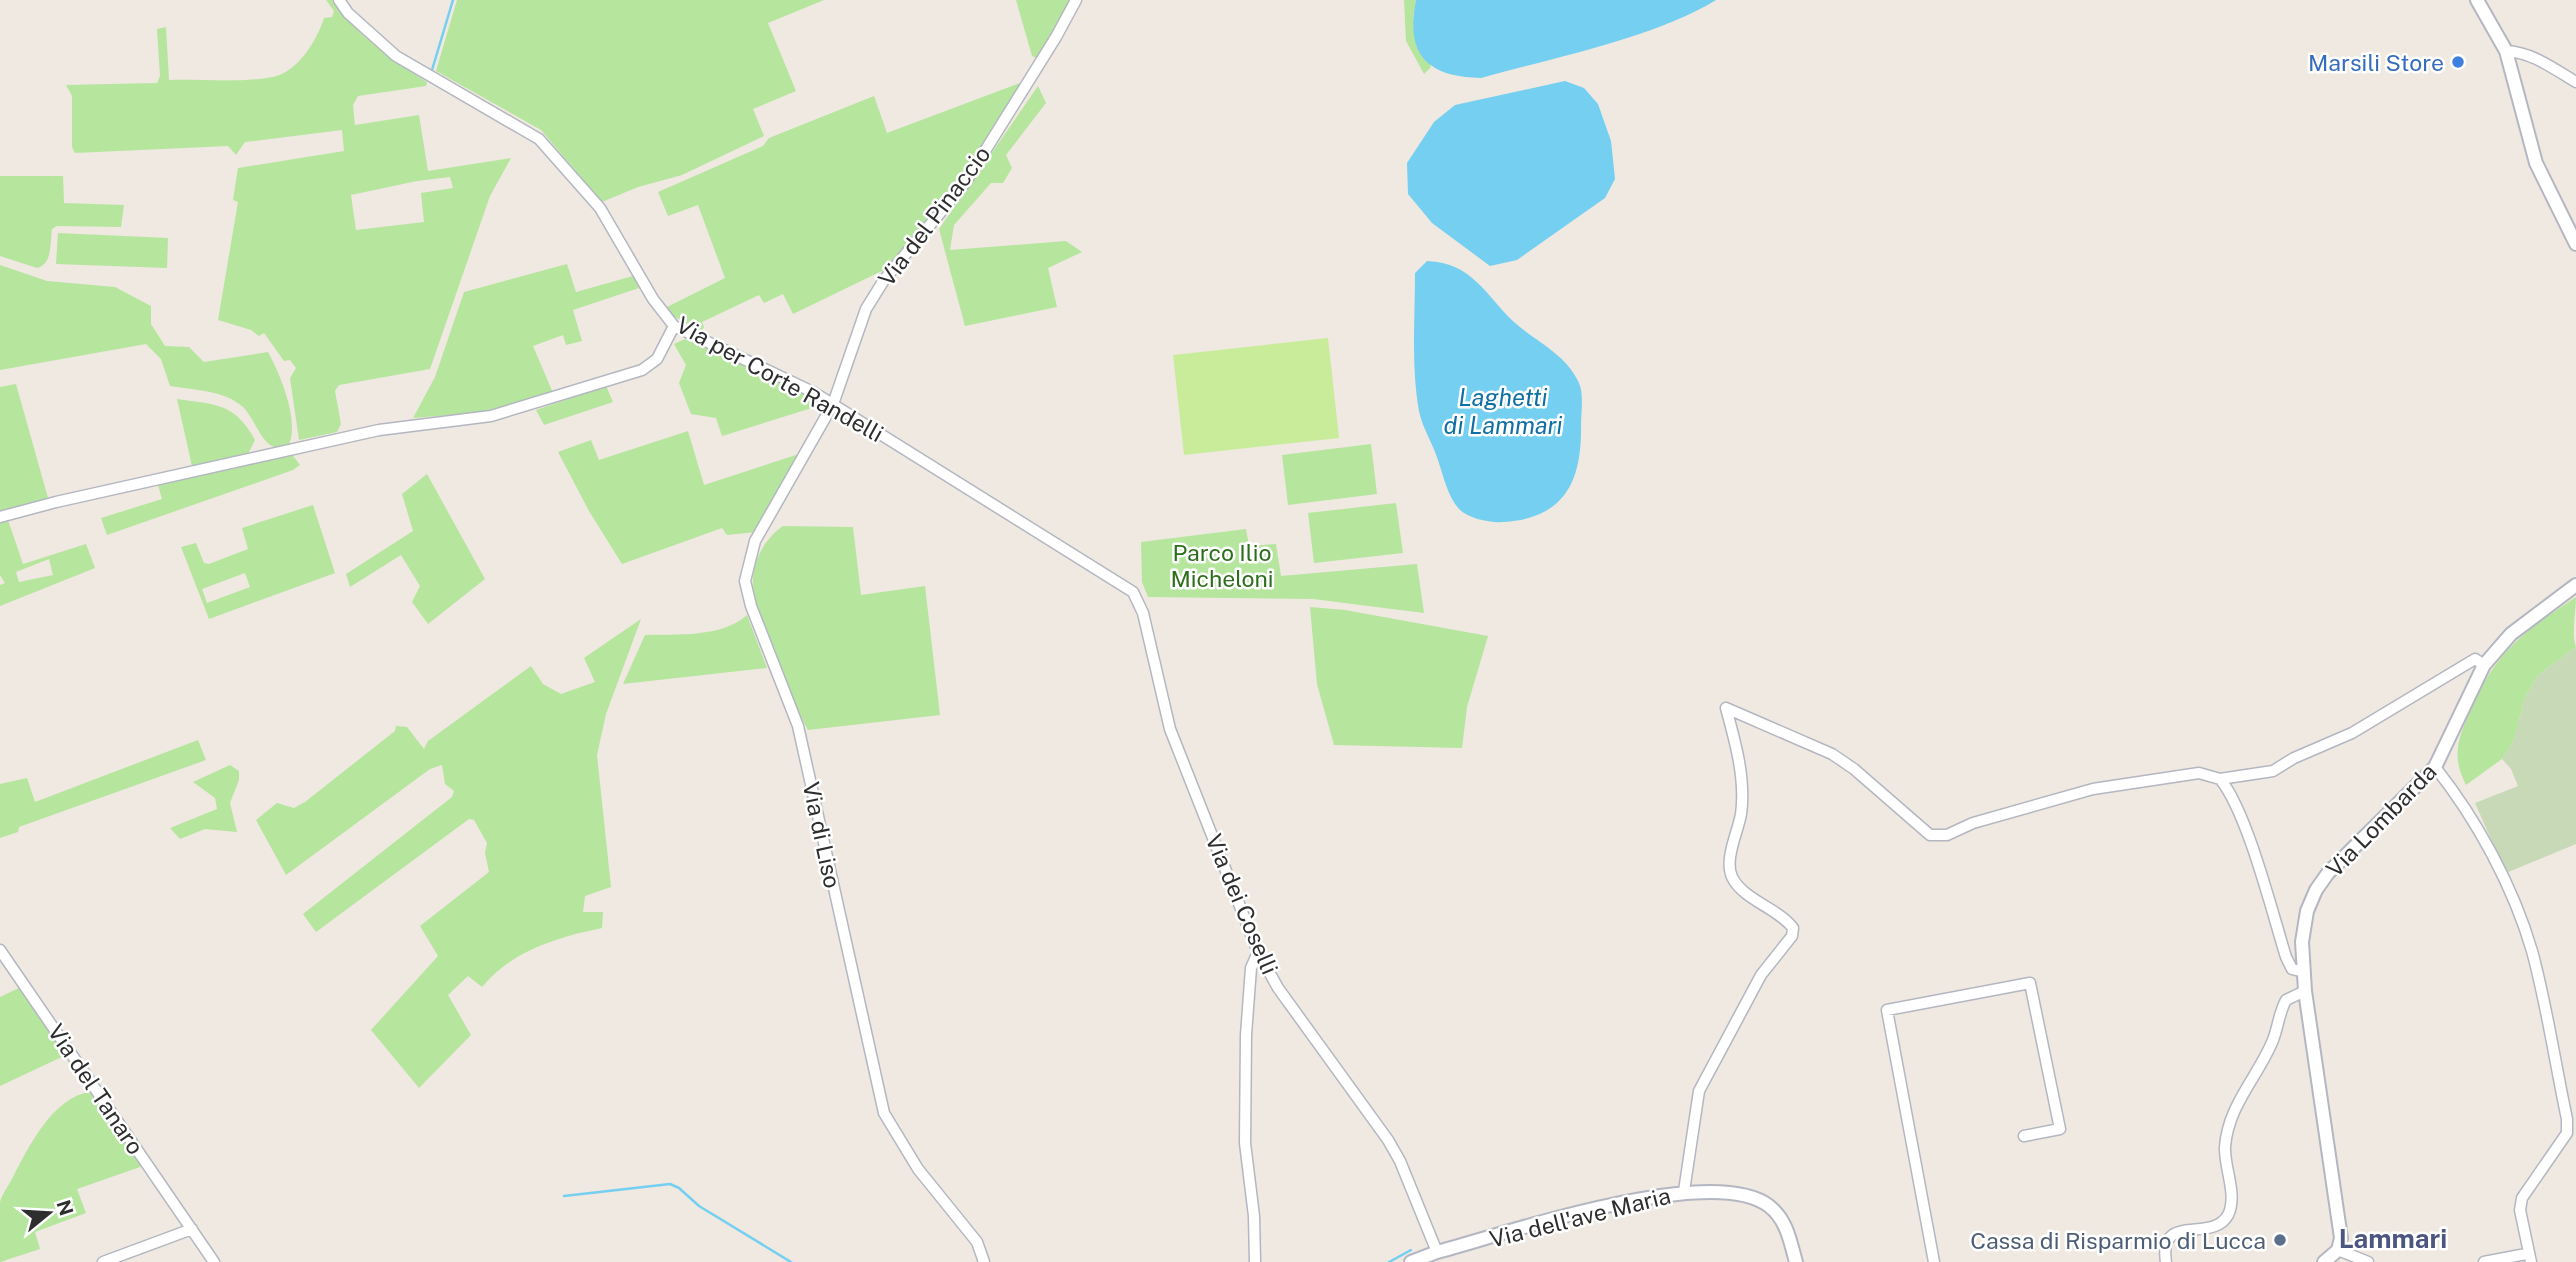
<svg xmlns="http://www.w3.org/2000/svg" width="2576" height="1262" viewBox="0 0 2576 1262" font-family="'Public Sans',sans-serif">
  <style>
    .green { fill: #b6e59e; fill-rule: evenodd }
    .cemetery { fill: #c8d9b8 }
    .pitch { fill: #c9ec9a }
    .water { fill: #75cff0 }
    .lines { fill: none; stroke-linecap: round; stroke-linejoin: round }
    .stream { stroke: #75cff0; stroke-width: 2.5 }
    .minor-casing { stroke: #b4b7c1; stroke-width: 13 }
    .tertiary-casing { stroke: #b4b7c1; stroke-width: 16 }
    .minor { stroke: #fff; stroke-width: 10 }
    .tertiary { stroke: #fff; stroke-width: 12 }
    .shop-dot { fill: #3f7fe0; stroke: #fff; stroke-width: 2.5 }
    .service-dot { fill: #5c6f8a; stroke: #fff; stroke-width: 2.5 }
    .labels { text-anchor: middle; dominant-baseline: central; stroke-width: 5; stroke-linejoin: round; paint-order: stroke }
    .shop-label { font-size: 23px; fill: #366cbe; stroke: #fff; text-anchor: end }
    .street-label { font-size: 23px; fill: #2e2e2e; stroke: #fff }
    .park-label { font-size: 23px; fill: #2c6e1b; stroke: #fff }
    .service-label { font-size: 23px; fill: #4e5e75; stroke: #fff; text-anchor: end }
    .water-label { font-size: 24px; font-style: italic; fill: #0d6fa3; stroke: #fff }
    .quarter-label { font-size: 26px; font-weight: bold; fill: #4d5680; stroke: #fff }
  </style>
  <rect width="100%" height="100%" fill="#efe9e1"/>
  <path class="green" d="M326 0H332C357 36 391 59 427 82L426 86 358 96 353 105 355 125 419 115 428 171 511 158 490 196 430 369 339 385 335 391 341 424 337 432 299 440 290 378 296 368 290 360 284 361 264 333 259 336 251 330 218 320 238 202 233 200 238 168 344 151 342 130 245 142 236 155 228 146 75 153 72 147V96L66 85 157 83 160 76 157 29 166 27 169 80C202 79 240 83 273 77 298 72 317 40 324 18L332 17 334 11ZM450 177 453 188 421 193 424 222 356 230 351 195 417 181Z
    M457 0H824L768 23 796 91 753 109 764 136 682 175 638 187 602 202 541 130 436 71Z
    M1016 0H1073L1040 60 1032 56Z
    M1404 0H1416L1413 18 1431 67 1424 74 1406 41Z
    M1033 78 961 186 890 267 793 314 783 294 764 303 759 295 702 322 704 327 700 335 670 313 667 307 725 278 698 205 668 216 658 192 763 146 769 138 874 96 887 133Z
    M1038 86 1046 103 1006 155 1012 168 1003 183H991L954 225 950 250 1066 241 1082 252 1048 268 1057 307 965 326 939 229Z
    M0 176H63L64 203 124 205 121 227 57 226 52 229C50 242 53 264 37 268L0 256Z
    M58 233 168 238 167 268 56 264Z
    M567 264 576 292 633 276 639 288 573 310 582 341 566 345 563 335 533 346 553 393 488 412 413 418 435 377 464 292Z
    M0 265 47 281 115 287 151 306V324L165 346 189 347 204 362 268 352C280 374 302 425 287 448 262 453 258 422 243 407 224 390 194 390 170 386L161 359 146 344 0 370Z
    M685 339 811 397 818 406 722 436 716 418 691 414 679 383 686 365 674 344Z
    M16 384 48 498 0 512V387Z
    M606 386 613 402 544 425 536 410Z
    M177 399C216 405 234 402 255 440L248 454 192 466Z
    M688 431 704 485 799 454 756 532 727 535 722 528 622 564 589 511 558 452 591 440 599 460Z
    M1371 444 1377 494 1288 505 1282 455Z
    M291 453 300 465 293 470 107 535 101 518 162 499 158 485Z
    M427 474 485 579 428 624 412 602 420 586 401 555 350 587 346 574 413 531 402 494Z
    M1396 503 1403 553 1314 563 1308 513Z
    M313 505 335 573 209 619 181 547 196 543 204 563 209 564 248 549 242 528ZM245 573 250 587 207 603 202 589Z
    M8 520 23 564 86 544 95 568 0 606V585L5 583 0 575V523ZM49 559 53 575 19 582 16 572Z
    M783 526 853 527 861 595 925 586 940 715 808 730C792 701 756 619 753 587 751 563 764 539 783 526Z
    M1246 529 1249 546 1276 544 1281 576 1417 564 1424 613 1313 599 1148 597 1142 582 1141 542Z
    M2576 597C2576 613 2571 633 2576 647L2537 676 2524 700 2514 740 2502 759 2466 785C2452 757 2457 741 2469 714 2494 653 2523 632 2576 597Z
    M1310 607 1345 610 1488 636 1467 707 1462 748 1334 745 1317 684Z
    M747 615 767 668 623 684 645 635C678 634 721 638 747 615Z
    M641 619 606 714 597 755 611 887 585 896 583 912H603L602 928C558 937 511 951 482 987L468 976 448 995 471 1035 419 1088 371 1030 438 956 420 926 489 872 485 853 487 843 474 820 469 819 316 932 303 914 452 797 454 791 445 784 442 765 430 769 286 875 256 820 277 803 294 808 305 802 395 731 396 726 407 727 424 749 428 741 531 666 543 684 561 694 595 682 584 658Z
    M198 740 206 760 19 827 18 832 0 838V784L27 778 35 802Z
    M230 765 239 771V780L230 803 237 832 205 829 180 839 170 828 217 809 215 798 193 782Z
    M21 987 66 1055 0 1086V997Z
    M91 1092 143 1166 77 1189 86 1213 35 1232 40 1249 0 1262C0 1244 0 1219 0 1202 2 1194 9 1185 13 1177 28 1148 53 1096 91 1092Z"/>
  <path class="cemetery" d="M2576 647V844L2506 873 2475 803 2518 786 2511 769 2502 759 2514 740 2524 700 2537 676Z"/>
  <path class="pitch" d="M1328 338 1339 438 1184 455 1173 355Z"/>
  <path class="water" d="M1416 0H1716C1654 38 1552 58 1481 78 1427 77 1405 55 1416 0Z
    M1565 81 1584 88 1598 104 1611 141 1615 179 1605 198 1517 260 1490 266 1432 223 1408 194 1407 163 1434 122 1455 105Z
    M1427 261C1473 263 1485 295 1514 322 1537 343 1565 353 1579 383 1584 394 1581 412 1581 425 1582 481 1565 518 1504 522 1490 523 1469 519 1459 509 1448 497 1443 475 1438 460 1433 444 1422 427 1419 411 1411 366 1415 318 1415 273Z"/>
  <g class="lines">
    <path class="stream" d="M432 70 453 0
      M564 1196 670 1184 679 1188 699 1206 791 1262
      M1389 1262 1411 1250"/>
    <g class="minor-casing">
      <path id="minor" d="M339 0 348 13 396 56 539 139 600 208 653 299 674 326 813 392 1133 592 1143 613 1170 729 1258 952 1278 988 1388 1140 1400 1161 1437 1252
        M2506 51C2532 52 2554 69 2576 82
        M0 517 56 502 379 430 491 416 642 370 657 359 674 326
        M1726 708 1832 754 1854 769 1930 835H1947L1973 823 2093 789 2199 773 2220 779 2273 771 2294 758 2352 733 2475 659 2484 665
        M2435 767C2477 820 2513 886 2532 951 2547 1006 2555 1063 2567 1119V1133L2522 1198 2520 1210 2531 1262
        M2220 779C2247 811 2272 912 2286 957L2292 969 2304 972
        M0 950 214 1262
        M1684 1191 1699 1091 1761 975 1792 936 1793 928C1778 908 1743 900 1732 877 1724 859 1738 832 1741 814 1746 779 1735 741 1726 708
        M2338 1250 2368 1262
        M103 1262 192 1229
        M984 1262 977 1242 918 1169 884 1113 798 726 751 606 745 581 755 541 833 404 866 309 884 280 965 183 1056 37 1076 0
        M1255 1262 1254 1216 1245 1143 1246 1035 1251 968 1258 952
        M1934 1262 1887 1010 2030 983 2060 1129 2024 1136
        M2166 1262C2158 1211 2212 1244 2228 1215 2238 1195 2224 1168 2225 1147 2228 1105 2258 1077 2273 1040 2278 1027 2279 1013 2286 1000L2305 991
        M2484 1262 2526 1254"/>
    </g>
    <g class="tertiary-casing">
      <path id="tertiary" d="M2477 0 2506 51 2536 163 2576 244
        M1411 1262 1437 1252C1505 1234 1712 1162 1769 1206 1787 1220 1790 1241 1796 1262
        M2324 1262 2338 1250 2341 1238 2305 991 2302 942 2307 911 2316 890 2328 873 2435 767 2484 665 2511 634 2576 585"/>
    </g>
    <use href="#minor" class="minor"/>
    <use href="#tertiary" class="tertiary"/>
  </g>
  <circle class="shop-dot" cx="2458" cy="62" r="7"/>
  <circle class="service-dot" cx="2280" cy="1240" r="7"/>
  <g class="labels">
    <g class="shop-label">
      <text x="2444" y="62">Marsili Store</text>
    </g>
    <g class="street-label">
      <text transform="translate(934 216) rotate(-53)">Via del Pinaccio</text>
      <text transform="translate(780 379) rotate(29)">Via per Corte Randelli</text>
      <text transform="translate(2381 820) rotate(-46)">Via Lombarda</text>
      <text transform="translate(822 835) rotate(78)">Via di Liso</text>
      <text transform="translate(1242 904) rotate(67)">Via dei Coselli</text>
      <text transform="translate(96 1089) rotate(56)">Via del Tanaro</text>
      <text transform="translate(1580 1217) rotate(-14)">Via dell'ave Maria</text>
    </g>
    <g class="park-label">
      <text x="1222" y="552">Parco Ilio<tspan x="1222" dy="26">Micheloni</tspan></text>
    </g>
    <g class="service-label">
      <text x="2266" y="1240">Cassa di Risparmio di Lucca</text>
    </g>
    <g class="water-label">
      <text x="1503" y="397">Laghetti<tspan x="1503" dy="28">di Lammari</tspan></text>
    </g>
    <g class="quarter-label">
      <text x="2393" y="1238">Lammari</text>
    </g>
  </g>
  <g transform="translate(49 1213) rotate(72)" stroke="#ffffff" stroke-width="5" paint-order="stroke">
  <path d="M0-5L12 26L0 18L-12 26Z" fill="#2e2e2e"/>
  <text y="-10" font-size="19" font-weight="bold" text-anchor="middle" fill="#2e2e2e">N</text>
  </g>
</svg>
